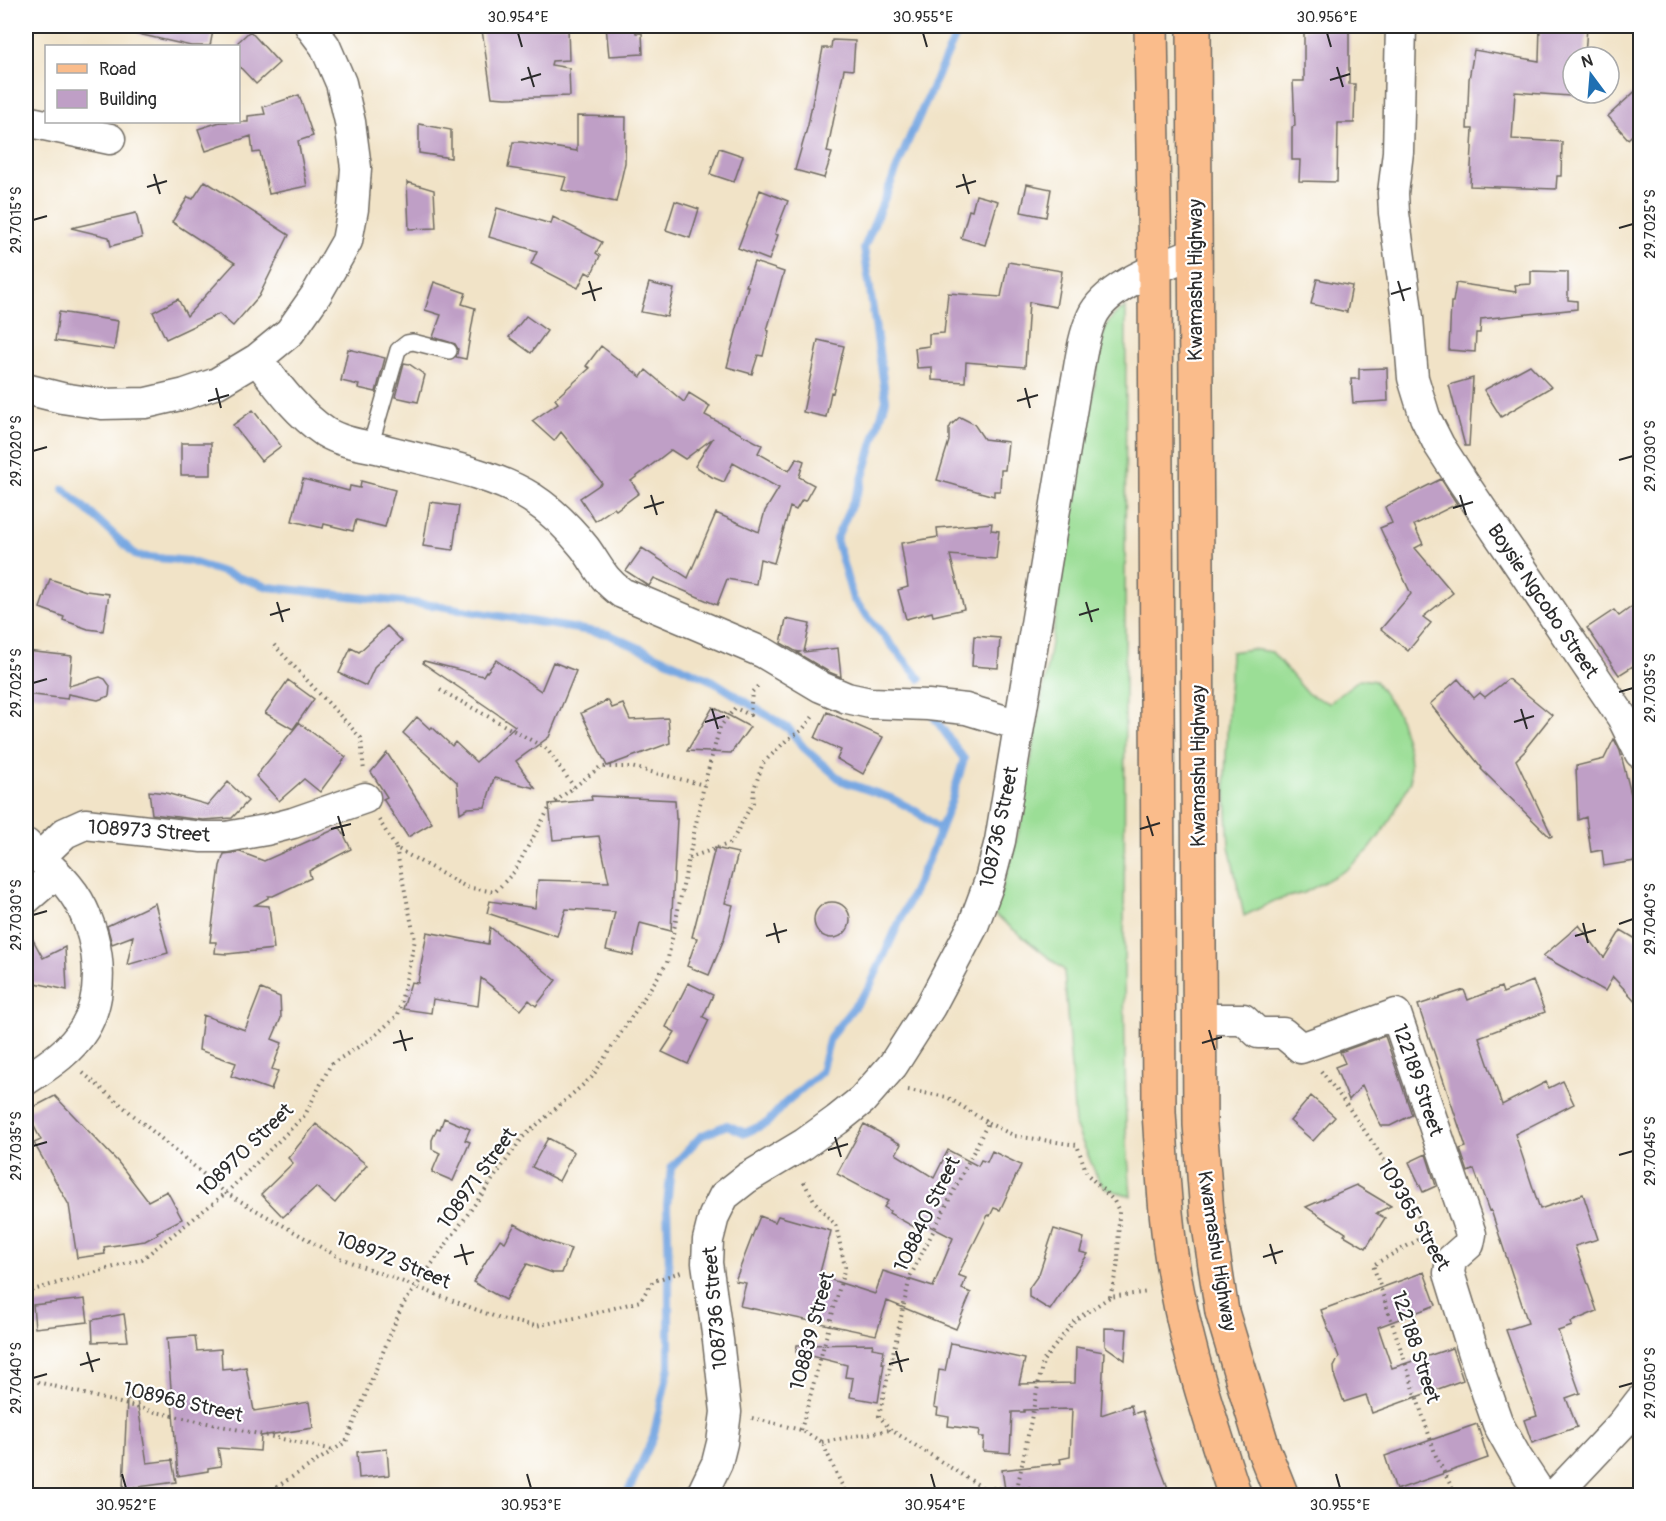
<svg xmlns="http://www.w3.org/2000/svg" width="1666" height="1521" viewBox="0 0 1666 1521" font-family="Pangolin,sans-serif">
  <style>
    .grass { fill: #9bde96; stroke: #638460; stroke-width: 1.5 }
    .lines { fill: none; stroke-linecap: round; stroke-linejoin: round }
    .stream { stroke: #78a8e2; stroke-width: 8 }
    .building { fill: #bf9fc6 }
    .lane-casing { stroke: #706b62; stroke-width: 18 }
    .street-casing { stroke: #706b62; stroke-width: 33 }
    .primary-casing { stroke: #706b62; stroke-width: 36 }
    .path { stroke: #706b62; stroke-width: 4; stroke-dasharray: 1.5 4.5; stroke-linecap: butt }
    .lane { stroke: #fff; stroke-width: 15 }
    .street { stroke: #fff; stroke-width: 30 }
    .primary { stroke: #fabc8b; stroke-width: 33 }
    .ticks { fill: none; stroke: #2b2b2b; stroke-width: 2 }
    .labels { text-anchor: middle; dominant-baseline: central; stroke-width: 4.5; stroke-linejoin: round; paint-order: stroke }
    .street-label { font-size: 20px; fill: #2b2b2b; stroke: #fff }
    .neatline { fill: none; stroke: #2b2b2b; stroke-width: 2 }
    .ticks-label { font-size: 15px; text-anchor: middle; fill: #2b2b2b }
  </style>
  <rect width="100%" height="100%" fill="#fff"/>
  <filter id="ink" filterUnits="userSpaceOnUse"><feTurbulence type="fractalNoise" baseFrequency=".0167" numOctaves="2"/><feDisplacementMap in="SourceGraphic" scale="12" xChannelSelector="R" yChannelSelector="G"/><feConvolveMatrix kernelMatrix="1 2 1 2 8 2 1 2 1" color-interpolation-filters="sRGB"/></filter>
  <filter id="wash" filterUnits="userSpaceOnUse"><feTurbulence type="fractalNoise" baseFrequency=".008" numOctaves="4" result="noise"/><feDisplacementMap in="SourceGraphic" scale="24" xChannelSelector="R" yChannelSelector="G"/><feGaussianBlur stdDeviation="1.35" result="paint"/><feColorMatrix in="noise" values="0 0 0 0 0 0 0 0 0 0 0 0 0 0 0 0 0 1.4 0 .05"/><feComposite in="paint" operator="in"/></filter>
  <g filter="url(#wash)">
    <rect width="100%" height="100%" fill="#f1e3c7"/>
    <path class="grass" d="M1126 307 1124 975 1126 1129 1131 1196 1107 1189 1098 1179 1075 1125 1064 970 994 914 1010 863 1020 826 1103 335C1108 321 1113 314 1126 307Z
      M1251 649 1272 652 1308 694 1328 703 1360 679 1375 681 1398 714 1409 752 1411 781 1386 827 1369 850 1346 870 1304 893 1276 900 1244 916 1229 846 1225 776 1231 652Z"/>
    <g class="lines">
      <path class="stream" d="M64 489 137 556 189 561 268 587 439 606 608 634 713 681 789 729 804 748 842 781 891 798 916 811 940 830
        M920 679 853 599 836 539 860 486 886 400 864 248 909 139 960 26
        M269 1496 292 1493 309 1496
        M626 1496 653 1438 669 1367V1268L667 1205 671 1168 701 1136 727 1125 745 1133 767 1123 784 1104 821 1072 830 1037 869 988 931 853 951 802 964 759 931 713"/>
    </g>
    <g id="blocks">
      <path class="building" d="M139 26H214L210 46H191L138 34Z
        M508 26H568L569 60 552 61 551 65 569 68 570 96 505 98 492 97 482 30Z
        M606 26H635L636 33H642L643 54 609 56Z
        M1540 26H1587L1585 57H1573V93H1583L1570 96 1515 92 1512 139 1562 142 1561 176H1557L1556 189 1470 186 1473 129H1467L1469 79 1474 50 1539 61Z
        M1304 29 1349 30V84H1355L1354 123H1338L1337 182 1299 181 1300 160H1292V127L1295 126 1293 81H1304Z
        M250 31 279 63 256 84 238 65V42Z
        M832 40 855 41 853 70 844 69 827 152 832 153 824 178 795 170 808 125 823 48H831Z
        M1641 86V127L1628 139 1608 116Z
        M299 95 313 136 298 141 307 186 269 194 260 152 253 153 251 136 206 151 198 129 220 122H248V116L265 114 263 107Z
        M577 116 626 117 625 163 616 202 562 190 566 177 508 168 513 142H522L577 151Z
        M419 124 451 130V158L419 153Z
        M719 148 743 156 734 182 710 174Z
        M205 181 289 235 259 296 233 326 219 314 166 339 153 312 178 299 187 316 235 263 172 222 188 197 193 199Z
        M407 182 434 190 436 228 409 229Z
        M1027 184 1051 189 1046 217 1021 212Z
        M760 190 788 201 775 234 778 235 769 260 738 248Z
        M976 195 998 201 985 245 961 238 969 210 972 211Z
        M675 201 699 209 690 238 666 230Z
        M497 208 551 224 553 217 602 242 596 253 600 256 591 275 586 272 578 288 531 264 537 251 489 237Z
        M136 213 142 238 111 246 109 237 71 228Z
        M754 262 784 272 767 330 769 331 763 356 758 355 752 374 727 367 748 286H746Z
        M1008 262 1062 271 1056 307 1029 302 1025 367 966 362 965 382 932 380V367L917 368 915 348 929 346V334L944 333 948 293 1001 297Z
        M1531 271 1568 272V300L1577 301V309L1481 319 1480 333H1476L1475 352 1449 350 1451 302H1453L1456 283 1516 292 1515 285 1531 284Z
        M1317 279 1352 286 1347 312 1311 304Z
        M434 282 466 293 462 304 475 308 466 359 456 357 458 349 455 344 433 337 441 315 425 310Z
        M649 283 674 289 667 317 641 312Z
        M59 312 118 321 114 350 55 341Z
        M526 316 547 331 531 353 509 337Z
        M818 340 844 346 833 393 831 392 826 417 803 412Z
        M601 346 641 377 646 370 684 402 689 393 710 406 705 415 762 445 758 453 789 471 797 458 804 461 799 477 814 485 805 501 802 500 796 510 790 507 774 563 760 559 756 584 727 579 717 605 654 578 649 586 626 571 642 548 688 578 716 513 759 532 765 511 779 488 733 463 724 482 712 477 695 466 713 438 685 459 671 450 631 481 639 493 616 510 614 508 595 521 580 498 602 483 561 432 554 441 532 421 558 403 555 399 590 368 586 366Z
        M348 349 385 358 376 392 358 388 359 385 341 381Z
        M404 363 409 364 425 375 418 402 395 397Z
        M1530 365 1551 387 1501 417 1484 390Z
        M1387 368 1388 401 1353 403 1351 379H1359V369Z
        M1473 378 1469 446H1465L1449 385Z
        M253 410 281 446 261 461 233 425Z
        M960 417 974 424 984 439 1008 442 1005 470H1001L1000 491H994V496L937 480 949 441V429L951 425Z
        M181 443H211V475H181Z
        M303 479 349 491 350 486 360 488 361 481 395 490 385 527 356 520 353 531 324 524 323 528 292 521Z
        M1441 479 1457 504 1414 525 1423 544 1415 548 1453 593 1423 617 1431 623 1408 651 1381 629 1411 594 1380 528 1392 523 1385 507Z
        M430 502 459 506 453 550 423 546Z
        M992 523 991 530 999 531 996 559 950 555 964 609 933 616 932 612 906 619 898 590 908 587 901 543 938 537 937 528Z
        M50 579 86 591 109 594 103 631 88 629 63 620 64 617 40 608Z
        M1641 600V661L1619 675 1587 628 1614 610 1619 616Z
        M786 619 810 624 804 652 838 648 841 677 829 672 797 653 800 652 795 651 781 643Z
        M387 626 402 641 375 666 366 686 339 673 351 648 359 652Z
        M974 636 1000 638 998 668 972 666Z
        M26 651 72 656 69 686 100 677 105 679 110 686 109 696 98 700 68 694 67 699 26 694Z
        M496 660 541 691 553 662 576 671 549 737 516 761 535 788 494 778 485 807 468 808 460 813 457 782 403 733 417 717 430 729 432 727 452 746 455 742 476 762 515 726 423 663 424 661 483 676 486 671 487 672Z
        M1458 679 1474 698 1480 693 1485 697 1508 679 1552 715 1525 749 1526 750 1516 760 1552 836 1550 837 1481 769 1482 768 1430 704Z
        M288 680 314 699 293 729 265 713Z
        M608 700 612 708 623 704 630 720 668 718 670 743 607 766 581 713Z
        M713 707 750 727 731 753 687 751Z
        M827 712 883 737 863 774 837 759 841 750 815 738Z
        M299 723 346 757 320 792 304 779 279 801 256 776Z
        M1614 739 1620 751 1633 802H1636L1641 833V860L1604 866 1602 850 1591 852 1586 817 1578 820 1576 766 1604 759Z
        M387 753 432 823 408 837 383 799 387 797 371 772Z
        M228 782 248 801 232 818 203 820 152 814 149 791 166 793 208 805Z
        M591 796 675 800 676 819H677L671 931 640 923 633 956 606 950 615 912 566 909 557 936 487 913 490 901 535 908 538 880 609 882 599 836 553 840 549 804 592 800Z
        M340 827 351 849 309 871 311 878 273 896H268V898L255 905 269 906 274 949 227 954 215 953 216 942H210L220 866 224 854 240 852 264 861Z
        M715 848 738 853 725 903 733 905 724 939 709 975 687 966 697 938 692 937Z
        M814 920a18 18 0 1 1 36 0a18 18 0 1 1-36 0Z
        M155 903 168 953 127 965 133 936 112 944 107 926Z
        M1579 925 1604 958 1621 930 1641 942V1007L1613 977 1605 991 1543 956Z
        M26 927 43 958 65 947 67 990 26 981Z
        M490 927 556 980 536 1006 529 1000 521 1010 481 978 478 1006 433 999 431 1013 403 1009 411 982 418 983 427 932 488 944Z
        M1533 981 1545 1012 1479 1037 1502 1105 1546 1082 1549 1088 1563 1081 1574 1104 1515 1134 1540 1209 1583 1194 1598 1239 1575 1246 1597 1311 1571 1322 1572 1326 1558 1331 1580 1393 1566 1398 1577 1427 1532 1443 1524 1420 1537 1416 1506 1330 1528 1323 1491 1210 1489 1211 1474 1169 1468 1172 1460 1149 1466 1147 1418 1005 1464 990 1468 1000 1501 987 1503 993Z
        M688 983 713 995 703 1017 709 1020 688 1064 662 1052 675 1032 666 1027Z
        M261 989 280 997 281 1018 272 1039 282 1043 272 1069 278 1071 271 1090 231 1076 236 1063 199 1050 203 1015 245 1030Z
        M1385 1036 1412 1115 1390 1126H1381L1362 1085 1349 1100 1335 1067 1345 1063 1340 1052Z
        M55 1096 118 1162 148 1201 167 1191 182 1219 157 1232 158 1234 145 1241 104 1247 105 1254 77 1258 69 1205 34 1143 41 1140 26 1111Z
        M1311 1096 1335 1117 1313 1141 1290 1121Z
        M444 1118 470 1129 465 1140 470 1142 453 1181 432 1172 440 1153 432 1149V1140L437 1128 440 1129Z
        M316 1124 367 1165 335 1203 316 1187 283 1217 261 1194 293 1163 288 1158Z
        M864 1124 901 1144 896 1154 934 1178 948 1150 978 1166 981 1160 987 1162 992 1151 1021 1165 1000 1210 994 1208 990 1216 988 1215 958 1275 966 1278 962 1289 971 1293 956 1329 887 1301 876 1335 740 1306 746 1283 735 1281 760 1216 775 1222 778 1216 831 1231 819 1276 875 1294 883 1271 933 1287 953 1238 918 1220 914 1227 889 1213 890 1211 884 1207 888 1201 837 1174Z
        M548 1138 574 1152 559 1181 532 1167Z
        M1426 1154 1436 1186 1423 1192 1409 1162Z
        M1356 1185 1391 1206 1376 1213 1385 1218 1366 1248 1344 1235 1346 1233 1306 1207Z
        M515 1224 543 1240 571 1249 562 1273H553L527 1264 505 1300 473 1282 500 1239 505 1242Z
        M1054 1229 1084 1238 1080 1252 1088 1254 1050 1310 1029 1297V1288L1039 1274Z
        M1424 1272 1436 1305 1378 1327 1392 1368 1452 1348 1463 1380 1372 1413 1366 1395 1344 1402 1335 1378 1334 1367 1339 1357 1321 1310Z
        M85 1299 88 1322 35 1328 33 1305Z
        M124 1314 128 1341 93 1342 92 1320Z
        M1105 1328 1127 1329 1125 1360 1105 1346Z
        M195 1336 197 1351 221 1349 222 1369 231 1368V1370L246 1367 254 1411 309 1402 313 1428 261 1436 260 1451 218 1448 221 1466 208 1468V1471L178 1476 167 1338Z
        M951 1343 1025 1359 1019 1384 1075 1383 1076 1347 1104 1352 1101 1415 1131 1405 1133 1414 1142 1411 1157 1459 1171 1496H1006L1002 1470 1061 1463 1060 1459 1070 1457 1072 1409 1024 1410V1412H1012L1010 1453 983 1451 984 1437H979L980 1430 948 1426 949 1417 937 1415 938 1408 934 1407 939 1370 945 1371Z
        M873 1344 872 1348 884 1350 882 1364H884L878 1402 850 1397 853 1378 845 1377 847 1365 796 1352 797 1345Z
        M127 1400H137L147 1463 172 1460 176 1482 123 1489Z
        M1477 1424 1488 1458 1396 1490 1385 1456Z
        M387 1449 389 1475 359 1478 357 1452Z"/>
    </g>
  </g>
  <g filter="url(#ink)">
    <use href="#blocks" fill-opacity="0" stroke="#706b62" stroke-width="1.5"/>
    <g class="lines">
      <g class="lane-casing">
        <path id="lane" d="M370 447 398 350 407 343 413 342 449 351"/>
      </g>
      <g class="street-casing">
        <path id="street" d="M1401 26 1398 152 1393 193 1394 213 1408 318 1413 378 1425 417 1439 445 1463 482 1622 717 1640 753
          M26 121 110 139
          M257 359C277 385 297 413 325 432 341 442 363 445 381 449 429 462 491 472 532 498 552 511 570 529 585 548 598 566 603 580 622 593L764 653 821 687 847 698 870 703 928 705 966 709 1019 725
          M26 389 62 398 102 404 146 403 185 394 217 383 257 359 290 332 316 295 347 241 353 209 356 168 350 122 341 83 325 46 310 26
          M26 844C39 858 56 871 68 886 98 922 109 989 84 1029 70 1052 47 1066 26 1080
          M39 858 65 833 85 824 202 837H226L266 830 293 823 365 798
          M26 899 56 873
          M1199 1019H1243L1258 1033H1283L1301 1048 1396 1014 1471 1234 1469 1244 1451 1260 1449 1273 1479 1370 1498 1424 1517 1458 1542 1496
          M701 1496 717 1463 722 1443 726 1412 718 1340 707 1263 708 1240 714 1216 724 1196 747 1178 804 1144 837 1120 862 1100 893 1065 930 1007 973 926 989 883 1000 841 1075 389C1080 366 1082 339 1092 317 1106 285 1164 266 1195 252
          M1554 1496 1623 1423 1640 1401"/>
      </g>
      <g class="primary-casing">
        <path id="primary" d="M1151 26 1155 270 1159 1112C1163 1171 1165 1230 1177 1289 1190 1360 1213 1428 1235 1496
          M1194 26 1200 1125 1207 1213 1222 1312 1264 1451 1282 1496"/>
      </g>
      <path class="path" d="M274 645 361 738 364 772
        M440 690 547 749 574 787
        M379 820 396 848 466 887 495 892 514 872 551 805 600 767H631L704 785
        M689 858 731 843 753 802 754 789 763 763 787 740 802 730 815 714
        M1321 1071C1361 1122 1397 1178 1429 1235
        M83 1073 226 1193 340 1258 501 1319 536 1326 585 1316 640 1301 653 1281 681 1272
        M908 1090 947 1097 988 1123 910 1277 879 1416 891 1430 983 1488 1031 1489 1040 1496
        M988 1123 1015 1136 1077 1145 1087 1174 1114 1201 1119 1211 1118 1264 1110 1297
        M1429 1234 1373 1265 1436 1456 1456 1496
        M26 1292 142 1259 226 1193 305 1115 331 1064 371 1039 398 1015 415 940 396 848
        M26 1379 151 1411 334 1450
        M752 1418 801 1430 822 1442 847 1496
        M801 1430 845 1267 836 1226 815 1202 802 1179
        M822 1442 890 1430
        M1017 1489 1043 1361 1075 1320 1110 1297 1148 1292
        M269 1496 272 1490 346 1442 402 1306 523 1137 592 1077 667 963 704 785 720 727 735 708 750 715 752 692 760 684"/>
      <use href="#lane" class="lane"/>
      <use href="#street" class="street"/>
      <use href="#primary" class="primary"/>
    </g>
  </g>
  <path class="ticks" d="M518 33 522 47M923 33 927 47M1327 33 1331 47M528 67 534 87M1337 67 1343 87M521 80 541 74M1330 80 1350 74M154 174 160 194M963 174 969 194M147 187 167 181M956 187 976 181M33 220 47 216M1619 228 1633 224M589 281 595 301M1398 281 1404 301M582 294 602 288M1391 294 1411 288M216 388 221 408M1025 388 1030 408M208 401 229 395M1017 401 1038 395M33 451 47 447M1619 460 1633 456M651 495 657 515M1460 495 1466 515M644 508 664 502M1453 508 1473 502M277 602 283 622M1086 602 1092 622M270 615 290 609M1079 615 1099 609M33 683 47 679M1619 692 1633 688M712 709 718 729M1521 709 1527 729M705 722 725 716M1514 722 1534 716M338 816 344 836M1147 816 1153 836M331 829 351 824M1140 829 1160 823M33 915 47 911M774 923 779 943M1583 923 1588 943M1619 924 1633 919M766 936 787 930M1575 936 1596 930M400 1030 406 1051M1209 1030 1215 1050M393 1043 413 1038M1202 1043 1222 1037M835 1137 841 1157M33 1146 47 1142M828 1150 848 1144M1619 1155 1633 1151M461 1244 467 1265M1270 1244 1276 1264M454 1257 474 1252M1263 1257 1283 1251M896 1351 902 1372M87 1352 93 1372M889 1364 909 1359M80 1365 100 1359M33 1378 47 1374M1619 1387 1633 1383M122 1474 126 1488M527 1474 531 1488M931 1474 935 1488M1336 1474 1340 1488"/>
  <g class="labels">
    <g class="street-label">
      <text transform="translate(1195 280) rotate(-90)">Kwamashu Highway</text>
      <text transform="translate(1543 601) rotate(56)">Boysie Ngcobo Street</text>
      <text transform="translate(1198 766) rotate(-90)">Kwamashu Highway</text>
      <text transform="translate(999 827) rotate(-78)">108736 Street</text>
      <text transform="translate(149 831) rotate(4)">108973 Street</text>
      <text transform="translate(1418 1080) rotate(71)">122189 Street</text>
      <text transform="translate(245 1150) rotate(-44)">108970 Street</text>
      <text transform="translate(477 1178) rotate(-54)">108971 Street</text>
      <text transform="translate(927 1214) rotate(-64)">108840 Street</text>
      <text transform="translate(1414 1215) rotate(60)">109365 Street</text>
      <text transform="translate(1217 1251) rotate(81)">Kwamashu Highway</text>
      <text transform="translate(393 1260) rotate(22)">108972 Street</text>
      <text transform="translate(715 1308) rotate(-95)">108736 Street</text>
      <text transform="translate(812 1331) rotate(-75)">108839 Street</text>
      <text transform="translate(1416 1347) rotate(72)">122188 Street</text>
      <text transform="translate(183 1402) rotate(13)">108968 Street</text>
    </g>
  </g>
  <rect width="1666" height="1521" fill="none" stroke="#fff" stroke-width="66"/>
  <rect x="45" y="45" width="195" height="78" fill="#ffffff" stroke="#aaaaaa" stroke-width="1.5"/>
  <rect x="57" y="64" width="30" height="9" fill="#fabc8b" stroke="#aaaaaa" stroke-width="1.5"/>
  <text x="99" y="75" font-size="18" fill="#2b2b2b">Road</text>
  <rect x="57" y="90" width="30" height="18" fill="#bf9fc6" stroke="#aaaaaa" stroke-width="1.5"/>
  <text x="99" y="105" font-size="18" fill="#2b2b2b">Building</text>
  <g transform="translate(1591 75) rotate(344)"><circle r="28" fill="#ffffff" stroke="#aaaaaa" stroke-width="1.5"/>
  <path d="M0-4.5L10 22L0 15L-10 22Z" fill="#1f6fb2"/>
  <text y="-9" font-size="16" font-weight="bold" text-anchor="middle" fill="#2b2b2b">N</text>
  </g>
  <rect x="33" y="33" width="1600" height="1455" class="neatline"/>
  <g class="ticks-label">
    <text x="518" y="22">30.954°E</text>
    <text x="923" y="22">30.955°E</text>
    <text x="1327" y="22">30.956°E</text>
    <text transform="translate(16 220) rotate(-90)" y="5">29.7015°S</text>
    <text transform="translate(1650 224) rotate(-90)" y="5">29.7025°S</text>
    <text transform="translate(16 451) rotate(-90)" y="5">29.7020°S</text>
    <text transform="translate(1650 456) rotate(-90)" y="5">29.7030°S</text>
    <text transform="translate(16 683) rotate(-90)" y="5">29.7025°S</text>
    <text transform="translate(1650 688) rotate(-90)" y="5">29.7035°S</text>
    <text transform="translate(16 915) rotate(-90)" y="5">29.7030°S</text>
    <text transform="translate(1650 919) rotate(-90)" y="5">29.7040°S</text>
    <text transform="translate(16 1146) rotate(-90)" y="5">29.7035°S</text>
    <text transform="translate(1650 1151) rotate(-90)" y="5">29.7045°S</text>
    <text transform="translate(16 1378) rotate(-90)" y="5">29.7040°S</text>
    <text transform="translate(1650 1383) rotate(-90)" y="5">29.7050°S</text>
    <text x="126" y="1510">30.952°E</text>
    <text x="531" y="1510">30.953°E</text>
    <text x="935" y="1510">30.954°E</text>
    <text x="1340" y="1510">30.955°E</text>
  </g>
</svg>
